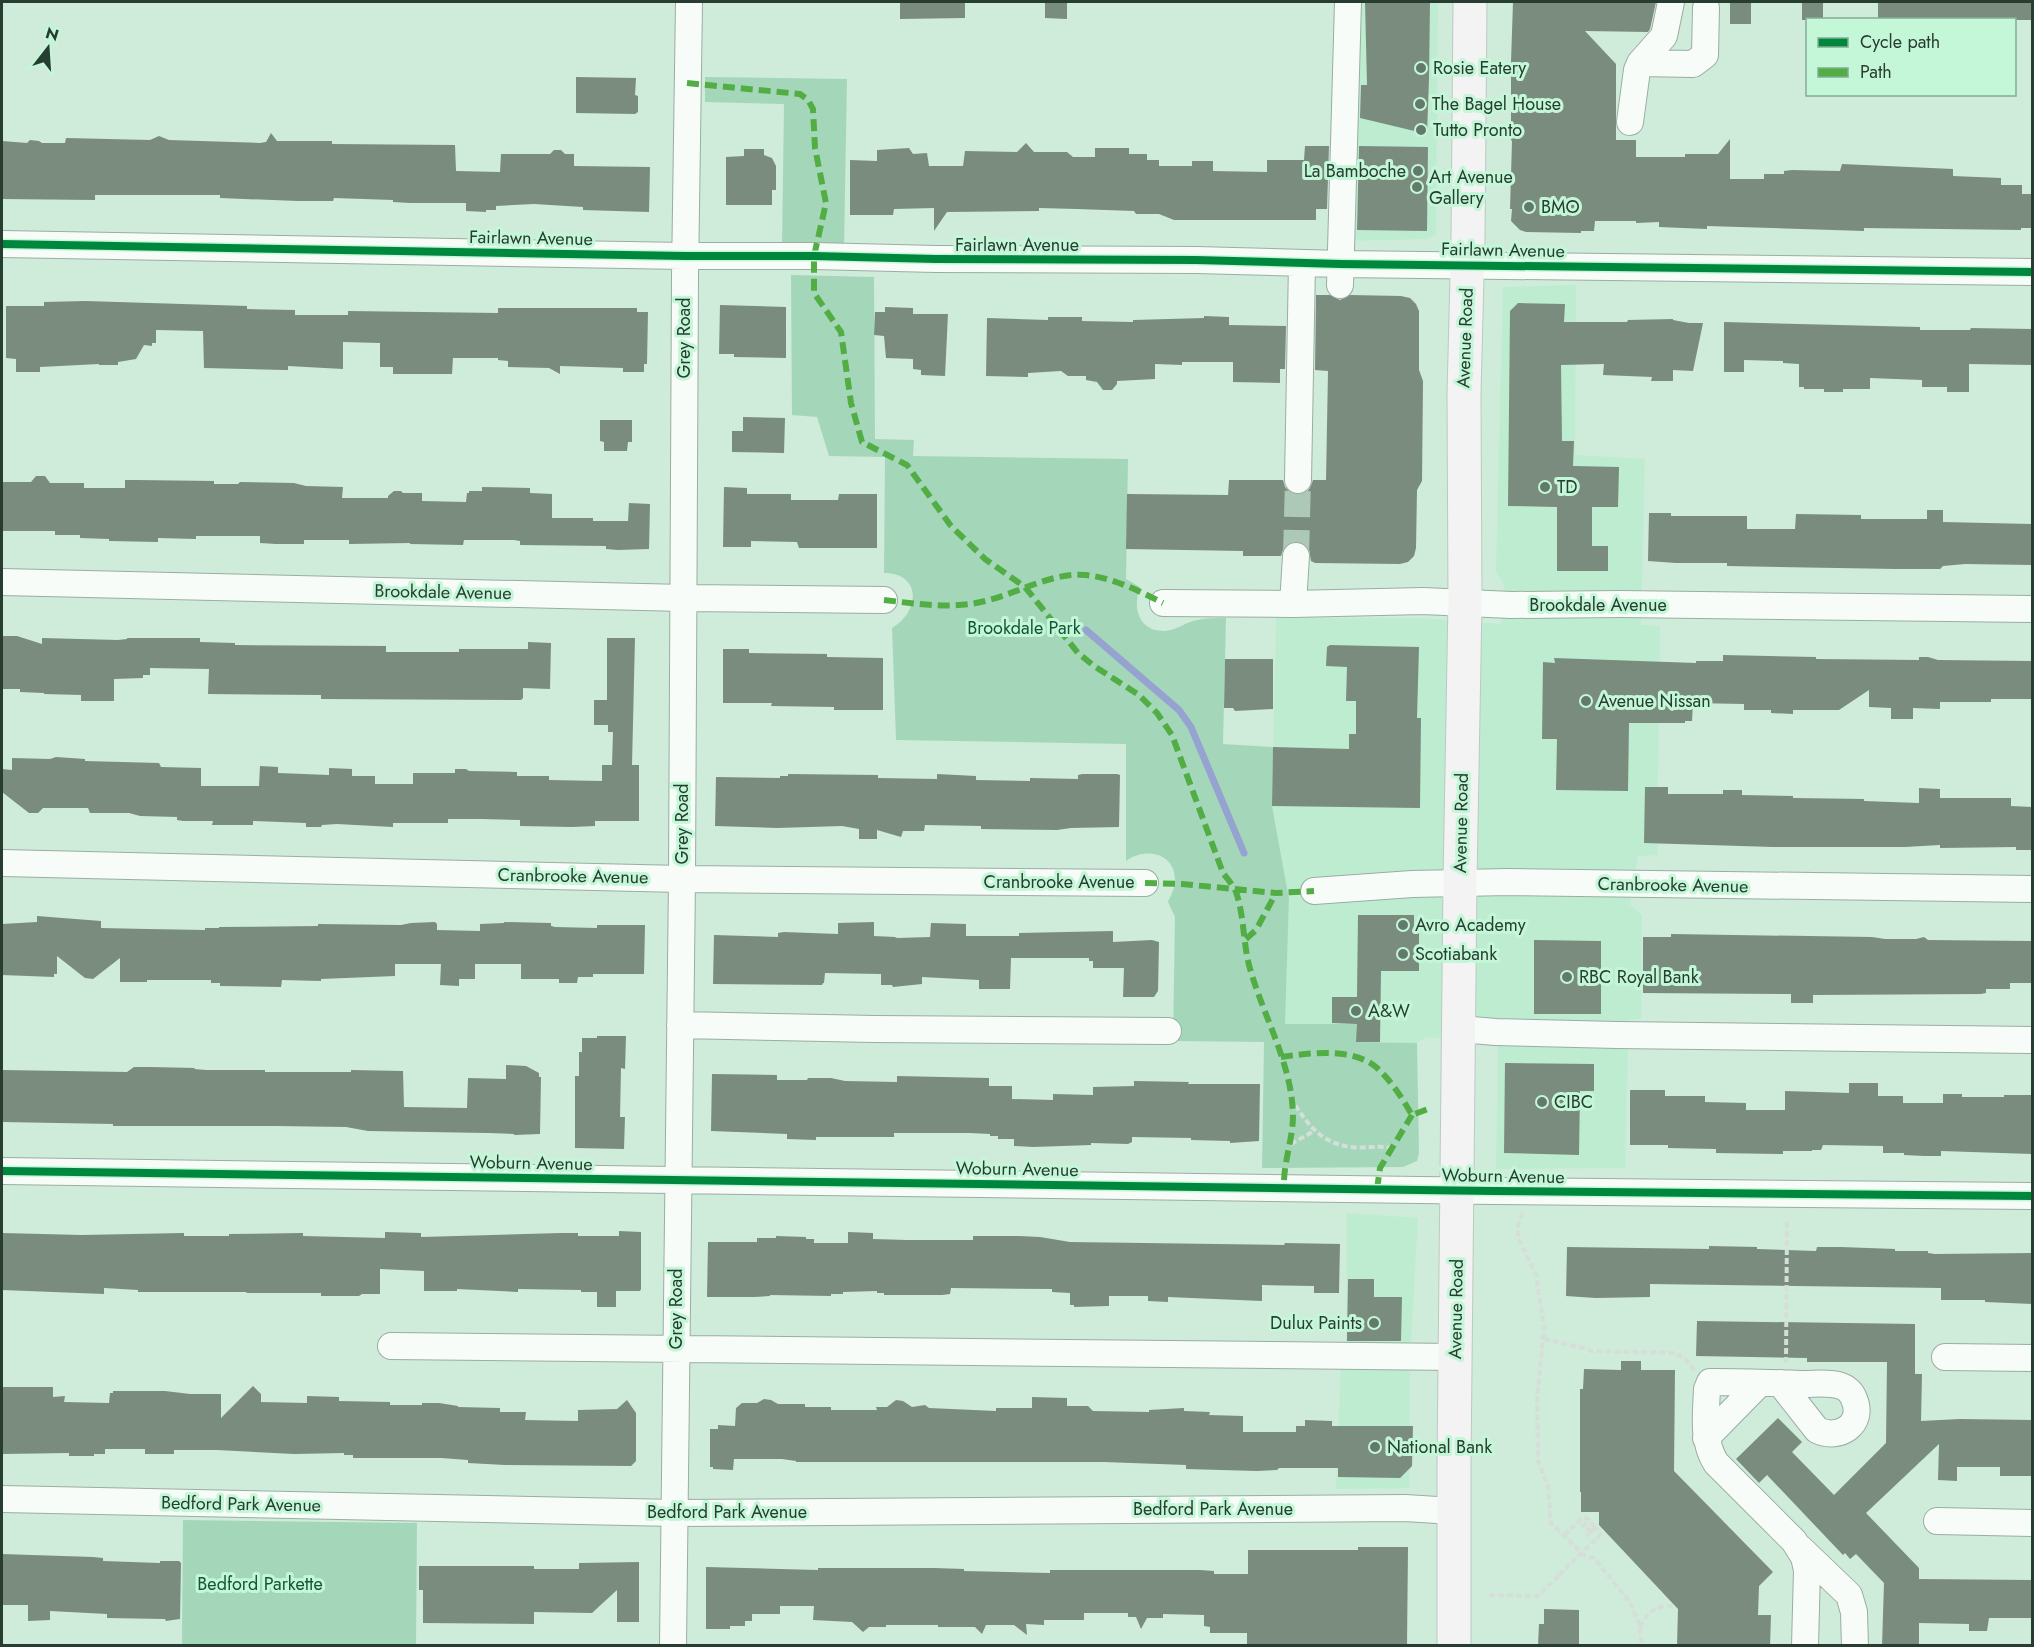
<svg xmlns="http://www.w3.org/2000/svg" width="2034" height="1647" viewBox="0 0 2034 1647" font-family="Jost,sans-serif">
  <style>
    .built { fill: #beecd1 }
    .green { fill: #a4d7ba }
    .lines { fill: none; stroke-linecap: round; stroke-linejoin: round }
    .stream { stroke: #96a3d0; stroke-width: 7 }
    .building { fill: #7a8c7e }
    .minor-tunnel { stroke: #aec8b8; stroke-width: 26; stroke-dasharray: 26 13; stroke-linecap: butt }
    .minor-casing { stroke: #99aea2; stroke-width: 28 }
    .major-casing { stroke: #bbcac1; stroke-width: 35 }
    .path { stroke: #d5ded8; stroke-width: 4; stroke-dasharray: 6 3; stroke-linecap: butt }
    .minor { stroke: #f8fcf9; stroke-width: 26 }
    .major { stroke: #f3f3f3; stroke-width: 33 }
    .path-bridge { stroke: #d5ded8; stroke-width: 4; stroke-dasharray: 6 3; stroke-linecap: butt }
    .quiet { stroke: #53ad45; stroke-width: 6; stroke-dasharray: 12 6; stroke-linecap: butt }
    .cycleway-casing { stroke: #c3f7d8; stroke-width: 11 }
    .cycleway { stroke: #00873e; stroke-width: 8 }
    .poi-dot { fill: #627a6c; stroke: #c3f7d8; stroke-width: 2 }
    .labels { text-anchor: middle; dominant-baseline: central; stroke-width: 6; stroke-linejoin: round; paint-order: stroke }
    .poi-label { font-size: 18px; fill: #283d31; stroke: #c3f7d8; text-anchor: start }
    .street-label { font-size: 18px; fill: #283d31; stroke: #c3f7d8 }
    .park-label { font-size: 18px; fill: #135537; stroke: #c3f7d8 }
  </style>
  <rect width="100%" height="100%" fill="#cfebda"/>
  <path class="built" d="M1341 2H1438L1436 234 1427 239 1339 241Z
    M1576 285 1575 455 1645 459 1641 625 1660 626 1657 855 1638 856 1630 905 1642 915 1641 1019 1627 1020 1628 1046 1625 1168 1496 1169 1498 1044 1427 1037 1417 1043 1356 1042V1024H1285L1289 899 1272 806 1276 618H1420L1501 624 1504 585 1496 572 1503 287Z
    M1347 1213 1418 1218 1410 1360 1409 1488 1336 1489 1341 1361 1346 1359Z"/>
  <path class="green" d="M705 77 847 79 844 247 782 246 784 104 705 102Z
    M791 275 874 277 875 439 914 440 913 456 1128 459 1126 579 1140 587C1132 608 1139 632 1165 631 1177 630 1186 622 1197 620 1206 618 1216 618 1226 618L1223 744 1273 747 1272 806 1289 899 1285 1024H1357V1042L1417 1043 1419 1153 1417 1161 1403 1167 1262 1168 1264 1042 1173 1041 1175 917 1168 902C1171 895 1175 888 1175 880 1175 852 1144 847 1126 861V744L896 740 892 628C921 611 921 573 884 573L885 457 829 456 817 417 792 415Z
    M183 1520 417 1523 416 1645H182Z"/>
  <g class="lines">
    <path class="stream" d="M1086 630 1179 710 1191 727 1244 853"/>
  </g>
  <path class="building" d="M900 2H965V18L900 19Z
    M1045 2H1067V19L1045 18Z
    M1365 2H1430L1429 79 1427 134 1360 118 1361 85H1367Z
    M1513 2H1656L1650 29 1648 32 1585 31 1616 64V140H1636V157H1685V154H1718L1730 139V179H1764V174H1784V171L1792 170 1840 171 1842 164 1953 169V176L2001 178V185H2022V194H2032V228H2021V230L1864 228V231L1707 226V229L1659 227V222L1636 223V221H1595L1594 231H1581V233L1526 232 1520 230 1511 221 1512 209H1510L1512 141 1511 140V62Z
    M1730 2H1751V24H1730Z
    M1802 2H1823V20H1802Z
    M1878 2H2032V20H1878Z
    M576 77 636 78 635 95 638 96V112L635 114 576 113Z
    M271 133 277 141H332V144L455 145 456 171 500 172 501 154H550L554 150H561L565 154H574V166L650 167 649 212 583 210V207L534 204 496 206V210H486V212L466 211V203H410L393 202V200L334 198 333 201H298L220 198V195H95V200L2 199V141L27 143 30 140 39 141 42 143H65L66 138 150 140 159 136 169 140 260 143 266 142Z
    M1026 143 1034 152H1067L1073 157H1095V148H1129V154H1147V160H1159V166H1192V161H1213V171L1267 172V160H1304L1305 146H1329L1327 209H1316V220H1174L1159 214H1136L1134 211 1077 209 1039 208V211L947 212 934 231V208L894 209 893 215H850V160L877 161V150L909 148 913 154 927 153 929 166H963L965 151 1017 152Z
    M1359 146 1428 147 1427 231 1357 230Z
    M744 149H764V155L772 158 776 166V190H772V205H726V157L744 156Z
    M1316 295H1330L1340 300 1350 295 1401 296 1410 298 1416 304 1419 311V370L1423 381 1422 481 1417 490 1416 548 1414 556 1408 562 1400 564 1315 563 1311 561 1309 549 1304 543 1296 541 1290 542 1284 547 1281 556H1243V551L1126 549 1127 494 1228 495 1229 480H1283L1285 487 1290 492 1298 495 1306 493 1310 488 1313 480H1326L1328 371 1315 370Z
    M85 301 247 306V309L295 310V315H348V311L498 313V308H637V312H648L647 364H644V372H623V368L560 366V374L549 368 508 367V361L498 360V358H453L452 374H393V367H380V343L343 342V369L288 366V370H285L204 368 203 331 156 330V343H152V346L144 345 136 359 118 362V365H99V364L40 367V372H16V359L6 358V306H44V302Z
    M1518 303 1565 304 1564 322H1627L1628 320 1673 319V320L1689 323H1703L1693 371 1673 370V381H1651L1652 377 1603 375 1604 364 1561 365 1562 441H1574L1573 466 1619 467 1618 507H1592V546H1608V571H1557V507L1508 506 1510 311Z
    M720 305 786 307V358L734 357V354H719Z
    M885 307 913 308V314H948L945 376 921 375V370L913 369V359L886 358 884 336 874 335 875 312H885Z
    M1204 316 1229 317V325L1286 326 1285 369H1280V383L1233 382V362H1182V365L1155 364V379L1117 381V384L1112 390H1103L1097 382 1086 380V376H1068L1061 371 1028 373V377L986 376 987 318 1048 320V317H1082V321L1133 322V320L1204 318Z
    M1724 322 1920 327V330H1970L1971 328 2032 329V365L1969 364V392H1947V387H1922V380L1870 378V389H1843V392H1824V389H1804V387H1799V364L1783 363V361L1744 360V372H1724Z
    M743 417 785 418 784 453 732 452V431H743Z
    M600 420H632V442H628L627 451H604V442L600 441Z
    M36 476H45L50 483H84V488H125V480H136L214 481V484H238L240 482 294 483 306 486 343 487 342 498H388V496L394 491H401L403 493H422V501L466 502 467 493H469V491H482V487L530 488V493L552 494V518H593V521H628L629 503 650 504 649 549 618 550 606 549V546L520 545V541L514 540H464L463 545 410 544V543L349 544V540H304V544H276L260 543V536H196V539L158 538V542L109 541V539L80 538V535H55V531H2V482H31Z
    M724 487 747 488V494H791V500H838L839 494H877V548H799L797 542 751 541V547H723Z
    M1927 510H1943V522L2031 524 2032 565 1965 564 1943 566 1940 569H1896L1727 566V563H1676L1648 561 1649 513H1671V516H1747V529H1795L1796 514 1861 515V519H1927Z
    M3 636H17L42 644V638L118 640 127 639V638H200V642L235 643V645L386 646V652H459V649H528V642L551 643 550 689 523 688V698L521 700 321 699V695L208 694 209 669 150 668V675H143V678L114 679V701H81V695L44 694V693L20 692V689H2Z
    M607 638H635L632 765H639V821H595V826L572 827 520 826V820L482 819H448V823H393V827L337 824 322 825 321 827H306V823L253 821V825H212L213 821H183L177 820V817L140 816 129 813H90L88 808H43L38 813H29L2 792V769L12 770V758L50 759 56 757 85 759V761L159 763 161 767 201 768V786H259L260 766 278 767V773L329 775V768L352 769V776H375V784H413V773H455V769H466L469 771 517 772V776H549V780L602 781V765H612L613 732H608V725H594V700H607Z
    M1330 645 1419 647 1417 718H1421L1420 808 1272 806 1273 747 1349 749V734H1356V701H1346L1347 667 1326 666 1327 647Z
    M723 649H749V653L827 654V657L883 658V710H834V707L771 706 772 703H723Z
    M1723 655 1816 657V659L1919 660V657H1928L1938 660 2032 661V692L2031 699H1991V702H1940V709L1913 708V719H1891V708L1869 707V690L1839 710H1793V714L1771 713V710H1744V704L1693 703 1692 721H1685V723H1629L1628 791 1556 790 1557 739H1542L1543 662 1555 663 1554 658 1696 663V661H1723Z
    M1225 659H1273V709L1235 711 1233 708H1224Z
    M788 774 878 775V778L937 779V774L976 776V780L1030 781V778L1078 779V775L1082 774H1117L1120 775 1119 827 1071 828 1057 830 981 829V826L925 825 924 831H903L901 837 877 830V839H859V829L842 826 777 828 715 826 716 777 780 778V776H788Z
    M1645 787H1668V794H1723V790H1742V795L1793 796V798L1864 799V801L1919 803V788L1940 789V798H2011V806L2032 807V850H2016V847L1940 848V845L1905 847H1773L1644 843Z
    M1358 915H1414V927H1419V971H1381L1380 1042H1356L1357 1024 1332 1023V997H1357Z
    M37 916 101 921V928L147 929 205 930V928H219V927L318 926V924L401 925 411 923 435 922 437 924V930L480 931V924L504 923V922L551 923V926L555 927 597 928V925H645L644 974H593V977H578L577 983H559V979H521V964H475V979H459V986L440 985 441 964H395V976L321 979V981L282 980 281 987 220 986V983H211V980H147V982H120V958L93 979 85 978 57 956V974H54V977L2 975V924L37 922Z
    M874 922V936L895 937 897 938 930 937 931 923 966 924V936H1019V933L1113 931V942L1152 940 1159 942 1158 991 1154 997H1123L1124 968H1093V961H1089V958H1011L1010 989H979V980L922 977V984L893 987 892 985H881V974L825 973 824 983H823L822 985 713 984 714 935 778 937V933L784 932 838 934V923Z
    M1671 934 1872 937 1885 939H1916L1924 937 1928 940 2032 941V983H2010V989H1986V993L1981 994 1813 995V1003H1791V994L1643 993V937H1671Z
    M1534 940 1601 941V1014H1534Z
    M597 1036H626L625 1069 621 1068 620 1117H625L624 1149 575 1148V1076H579V1052H582V1038H597Z
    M1505 1063 1594 1064V1091H1580L1579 1155 1504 1153Z
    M506 1065 526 1066 539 1073V1077H541L540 1134 514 1135V1134L488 1133 368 1131 346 1127 276 1126H113V1124L2 1122V1070L127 1072 134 1067H151L195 1068 194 1069 206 1070H265V1072H351V1070L403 1071 404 1107 467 1108 468 1078 506 1079Z
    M712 1074 777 1075V1080H807L808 1078H831L845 1081 897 1082V1076L989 1078V1086H1012V1099L1053 1100V1094L1093 1095V1087L1134 1086V1081L1189 1082 1188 1084H1260L1259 1141 1230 1143V1141L1191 1140V1138L1132 1137V1142L1128 1144 1091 1143V1145L1033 1147 1014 1146V1139H998V1136H990V1134L970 1133H894V1137H816V1140L787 1139V1134L711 1131Z
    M1849 1083H1878V1096H1903V1103H1943V1094H1962V1097H2004V1095H2032V1154L1941 1151V1156H1924L1904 1155V1153H1883V1146L1823 1145 1821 1150H1812V1151H1783V1154L1716 1153V1149L1668 1148V1145H1630V1090H1665V1096H1705V1102L1746 1103V1110H1785V1091L1849 1093Z
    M619 1231 641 1232V1289L640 1291H616V1307H597V1292H581V1290L518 1289V1292L457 1289V1291H424V1271L380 1269V1294H362L359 1296H321V1293H247L246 1292H138V1290L104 1288V1294L2 1290V1233L82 1235 184 1233V1236H229V1234L303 1233V1236L385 1238V1232L421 1233V1237L561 1233H578V1236H619Z
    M848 1232 873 1233V1239L907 1240H973V1236H1019L1040 1237 1070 1242 1284 1245 1285 1243 1340 1244 1339 1293H1314V1286L1262 1285V1301L1168 1297V1302L1148 1301V1296H1109V1306L1074 1307V1305H1070V1293L1052 1292V1289L951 1288 950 1294 942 1295H884V1293H877V1291L843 1292V1294H831V1296L770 1295V1296L754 1297H707L708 1242H757V1238H776V1236L806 1237V1239H814V1243H848Z
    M1709 1246 1757 1247V1249L1816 1251 1817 1247H1841L1895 1249V1251H1928V1253L1935 1254 2032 1253V1304L1985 1302V1300H1941V1288L1650 1284V1297L1596 1298 1566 1296 1567 1247 1709 1249Z
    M1348 1279H1374V1297H1402L1401 1341H1347Z
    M1697 1321 1915 1324V1374H1922L1921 1421 1960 1419 2032 1420V1476H2000V1467H1957V1481L1938 1480 1939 1444 1866 1513 1919 1568V1579L2031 1580V1618H1989L1987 1631H1969V1624L1919 1623V1646H1882L1884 1583 1856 1554 1850 1559 1845 1553 1843 1555 1767 1475 1759 1483 1736 1459 1778 1418 1802 1442 1792 1452 1834 1495 1886 1443 1887 1362H1807V1358L1696 1356Z
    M1621 1361H1641V1370H1675L1674 1471 1773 1572 1759 1586 1758 1615H1771L1770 1646H1677L1678 1609 1599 1525V1512H1581V1492H1580V1389H1583L1584 1369 1621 1370Z
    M253 1386 261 1394V1402L307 1403V1396L339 1397V1401L390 1402V1405H422V1403H439L458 1406V1407L500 1408V1412H526L525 1420 578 1421V1410L617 1409 627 1400 636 1413V1461L631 1466 505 1465 468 1463V1460L441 1458H353V1455H344V1453L294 1454 217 1450H174V1454H145V1449H105V1454H94V1456H69V1453L2 1454V1387H53V1397L65 1396 64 1402 109 1403 110 1393H113V1391H165L190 1394H221V1418Z
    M1032 1397 1067 1398V1406H1088L1093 1411 1149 1412V1410L1184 1408V1411L1210 1412 1209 1415 1243 1416V1432H1296V1426H1305V1420L1332 1421V1426H1413L1412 1466 1400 1478 1338 1477V1468H1279L1277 1470 1257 1471 1186 1469V1465L1104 1462H796V1461L782 1459H734L733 1470 713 1469V1467H710V1429H718V1425L735 1426 736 1408 742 1403H757L764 1399 771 1400 778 1404H805V1407H831V1410H877L876 1407H887L896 1400 903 1401 912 1407 925 1405 929 1408 996 1411V1408H1032Z
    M1358 1547H1408L1407 1646H1247V1633H1210V1627L1204 1626V1615L1163 1614V1618H1147L1141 1629 1136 1617H1128V1613H1084V1620H1044V1625L1026 1624 1027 1635 1014 1625H986L982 1634 975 1627H938V1625H886V1627H869L863 1632 852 1622 813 1620 814 1606H780V1614H752V1621H745V1626H730V1629H706V1567L818 1570V1568H934L964 1569V1571L1050 1573V1570H1200L1214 1571V1574H1248V1550H1358Z
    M2 1554 93 1557 103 1558V1561L160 1563V1561H179L181 1563 180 1619 166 1621 165 1619 107 1618V1614L50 1611V1620L28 1621V1605H2Z
    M639 1562V1622H617V1590L592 1613 534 1612V1624L423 1623V1590H419V1566H534V1569H579V1563Z
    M1544 1609 1579 1610V1646H1538L1539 1624H1544Z"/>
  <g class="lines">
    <path class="minor-tunnel" d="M1296 556 1298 480"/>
    <g class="minor-casing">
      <path id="minor" d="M1640 63 1693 64 1705 55 1706 8
        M1630 122 1637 70 1640 63 1664 36 1671 2
        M2 244 685 256H814L936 259 1196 260 1341 264 2032 272
        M1340 285 1348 2
        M1298 480 1302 263
        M2 582 684 598 884 600
        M1163 603 1293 604 1423 601 1511 605 1619 604 2032 609
        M1293 604 1296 556
        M2 863 682 879 1145 883
        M1314 891 1412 884 1508 882 2032 889
        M680 1025 874 1029 1168 1031
        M1459 1029 1496 1032 1617 1035 2032 1040
        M2 1171 1494 1191 2032 1196
        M391 1346 1455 1357
        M1945 1357 2032 1358
        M1780 1383 1817 1430C1839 1441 1865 1424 1854 1399 1852 1393 1847 1388 1841 1386 1830 1382 1816 1384 1804 1384 1774 1383 1745 1382 1715 1382H1710L1707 1389C1706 1414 1702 1441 1716 1463L1794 1541 1804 1557 1807 1570 1805 1646
        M1706 1438 1760 1383
        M2 1499 675 1513 1405 1508 1453 1511
        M1937 1521 2032 1523
        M1800 1548 1849 1595 1854 1612 1855 1646
        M673 1646 682 879 685 277 689 2"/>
    </g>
    <g class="major-casing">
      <path id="major" d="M1454 1646V1463L1460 883 1465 602 1464 394 1468 238 1470 2"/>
    </g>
    <path class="path" d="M1290 1098C1307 1122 1318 1142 1350 1147 1364 1149 1377 1145 1392 1148
      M1291 1144 1314 1131
      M1522 1213 1518 1227V1237L1536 1275 1544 1327 1537 1401 1538 1452V1461L1548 1485 1551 1523 1585 1556 1594 1558 1625 1596 1631 1605 1639 1623 1642 1646
      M1544 1339 1584 1348 1591 1351 1675 1353 1686 1360 1694 1370
      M1786 1363 1787 1221
      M1594 1526 1601 1534
      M1590 1533 1595 1528 1592 1524 1590 1525
      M1564 1535 1584 1517 1589 1520 1583 1526 1591 1531 1587 1536
      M1597 1538 1603 1532
      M1489 1595 1538 1596 1559 1575
      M1640 1627C1650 1610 1654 1606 1674 1606"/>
    <use href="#minor" class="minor"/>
    <use href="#major" class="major"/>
    <path class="path-bridge" d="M1559 1575 1597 1538"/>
    <path class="quiet" d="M687 83 800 94 808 100 813 109 815 148 826 203 814 256V293L841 332 851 403 862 442 907 465 951 526 985 559 1025 587 1078 653 1094 666 1139 695 1157 713 1172 735 1223 873C1227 878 1233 885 1236 892 1244 915 1243 941 1249 965 1262 1014 1292 1063 1293 1115 1293 1140 1283 1163 1284 1188
      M884 600C919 604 954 610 989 600 1020 592 1053 572 1086 575 1114 578 1139 591 1163 603
      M1145 883 1182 884 1276 893 1314 891
      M1246 939 1256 930 1276 893
      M1281 1057C1309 1053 1352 1047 1376 1067 1391 1080 1402 1098 1412 1115L1428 1109
      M1377 1189 1380 1168 1412 1115"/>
    <g class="cycleway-casing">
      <path id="cycleway" d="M2 244 685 256H814L936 259 1196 260 1341 264 2032 272
        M2 1171 1494 1191 2032 1196"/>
    </g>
    <use href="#cycleway" class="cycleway"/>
  </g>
  <g class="poi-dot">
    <circle cx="1421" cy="68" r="6"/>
    <circle cx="1420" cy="104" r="6"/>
    <circle cx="1421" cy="130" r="6"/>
    <circle cx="1418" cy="171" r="6"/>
    <circle cx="1417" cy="187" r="6"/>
    <circle cx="1529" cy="207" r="6"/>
    <circle cx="1545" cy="487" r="6"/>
    <circle cx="1586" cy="701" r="6"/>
    <circle cx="1403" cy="925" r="6"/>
    <circle cx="1403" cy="954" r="6"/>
    <circle cx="1567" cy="977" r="6"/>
    <circle cx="1356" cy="1011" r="6"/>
    <circle cx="1542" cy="1102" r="6"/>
    <circle cx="1374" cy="1323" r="6"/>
    <circle cx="1375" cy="1447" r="6"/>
  </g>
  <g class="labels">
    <g class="poi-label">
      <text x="1433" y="68">Rosie Eatery</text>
      <text x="1432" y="104">The Bagel House</text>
      <text x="1433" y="130">Tutto Pronto</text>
      <text x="1406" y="171" text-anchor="end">La Bamboche</text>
      <text x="1429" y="177">Art Avenue<tspan x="1429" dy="21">Gallery</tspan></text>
      <text x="1541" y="207">BMO</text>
      <text x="1557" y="487">TD</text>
      <text x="1598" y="701">Avenue Nissan</text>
      <text x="1415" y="925">Avro Academy</text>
      <text x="1415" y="954">Scotiabank</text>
      <text x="1579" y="977">RBC Royal Bank</text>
      <text x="1368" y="1011">A&amp;W</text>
      <text x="1554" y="1102">CIBC</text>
      <text x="1362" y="1323" text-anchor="end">Dulux Paints</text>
      <text x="1387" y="1447">National Bank</text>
    </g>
    <g class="street-label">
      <text transform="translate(531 238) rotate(1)">Fairlawn Avenue</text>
      <text x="1017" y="245">Fairlawn Avenue</text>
      <text transform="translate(1503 250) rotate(1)">Fairlawn Avenue</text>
      <text transform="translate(684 338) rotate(-90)">Grey Road</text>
      <text transform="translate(1465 338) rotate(-88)">Avenue Road</text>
      <text transform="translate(443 592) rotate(1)">Brookdale Avenue</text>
      <text x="1598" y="605">Brookdale Avenue</text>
      <text transform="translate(1461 823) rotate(-89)">Avenue Road</text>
      <text transform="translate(682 824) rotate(-90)">Grey Road</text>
      <text transform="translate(573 876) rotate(1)">Cranbrooke Avenue</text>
      <text x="1059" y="882">Cranbrooke Avenue</text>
      <text transform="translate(1673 885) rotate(1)">Cranbrooke Avenue</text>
      <text transform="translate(531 1163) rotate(1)">Woburn Avenue</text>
      <text transform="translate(1017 1169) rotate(1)">Woburn Avenue</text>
      <text transform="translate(1503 1176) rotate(1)">Woburn Avenue</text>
      <text transform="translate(676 1309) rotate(-90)">Grey Road</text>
      <text transform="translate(1456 1309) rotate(-89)">Avenue Road</text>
      <text transform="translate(241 1504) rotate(1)">Bedford Park Avenue</text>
      <text x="1213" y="1509">Bedford Park Avenue</text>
      <text x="727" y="1512">Bedford Park Avenue</text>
    </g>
    <g class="park-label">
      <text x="1024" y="628">Brookdale Park</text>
      <text x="260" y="1584">Bedford Parkette</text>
    </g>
  </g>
  <rect width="2034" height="1647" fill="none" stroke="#283d31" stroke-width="6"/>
  <rect x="1806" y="18" width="210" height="78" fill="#c3f7d8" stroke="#85ad95" stroke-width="1.5"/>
  <rect x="1818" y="38" width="30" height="9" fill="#00873e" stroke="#85ad95" stroke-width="1.5"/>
  <text x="1860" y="48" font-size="18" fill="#283d31">Cycle path</text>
  <rect x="1818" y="68" width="30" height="9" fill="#53ad45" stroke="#85ad95" stroke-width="1.5"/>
  <text x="1860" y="78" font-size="18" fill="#283d31">Path</text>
  <g transform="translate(48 48) rotate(17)" stroke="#c3f7d8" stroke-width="4.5" paint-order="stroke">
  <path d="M0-4.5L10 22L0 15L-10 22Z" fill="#283d31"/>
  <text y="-9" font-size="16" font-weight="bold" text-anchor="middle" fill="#283d31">N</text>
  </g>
</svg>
